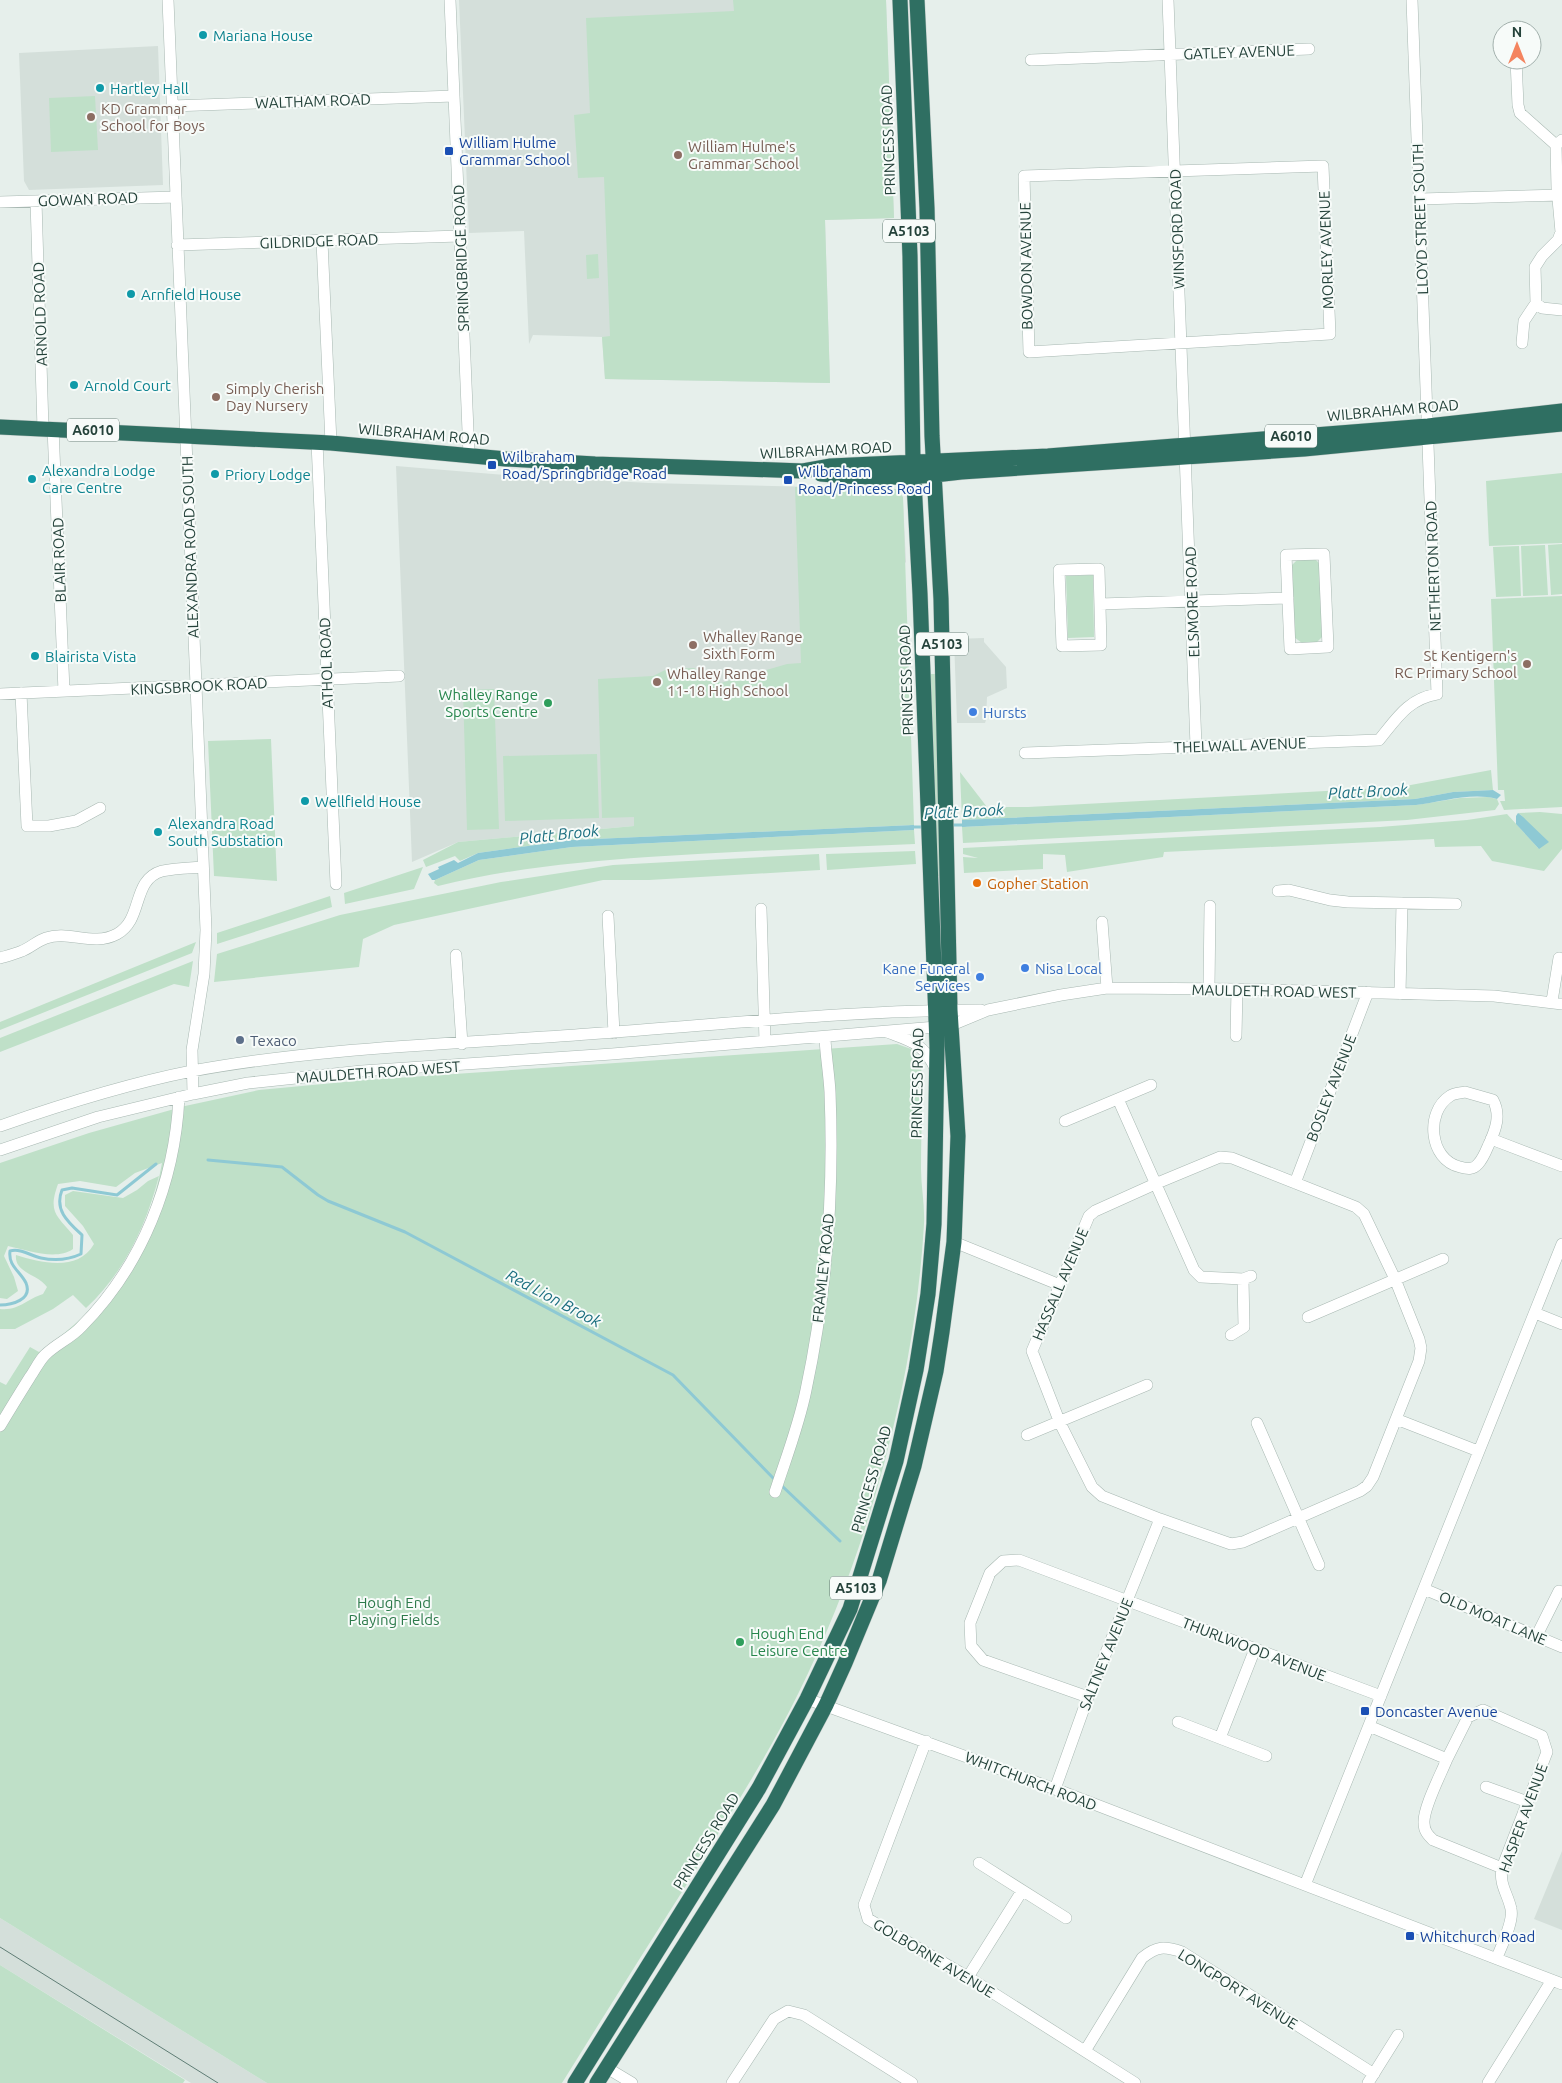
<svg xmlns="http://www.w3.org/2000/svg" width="1562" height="2083" viewBox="0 0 1562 2083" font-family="Ubuntu,sans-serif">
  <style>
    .built { fill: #d4dfda }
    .green { fill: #bfe0c8 }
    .water { fill: #8ec9d4 }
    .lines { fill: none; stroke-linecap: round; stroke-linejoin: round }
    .stream { stroke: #8ec9d4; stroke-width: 3 }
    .minor-casing { stroke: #a8b8b2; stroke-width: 12 }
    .highway-casing { stroke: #c2cac8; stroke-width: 16 }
    .minor { stroke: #fff; stroke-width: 11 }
    .highway { stroke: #2f6f62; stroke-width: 15 }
    .tram { stroke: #5f7d75; stroke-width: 1 }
    .culture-dot { fill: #0f9aa8; stroke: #f7fbf9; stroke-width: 2 }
    .education-dot { fill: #8d6e63; stroke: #f7fbf9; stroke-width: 2 }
    .transit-dot { fill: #1a4fb4; stroke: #f7fbf9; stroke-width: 2 }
    .leisure-dot { fill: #2e9e5b; stroke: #f7fbf9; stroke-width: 2 }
    .shop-dot { fill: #3f7fe0; stroke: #f7fbf9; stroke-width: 2 }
    .food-dot { fill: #e8710a; stroke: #f7fbf9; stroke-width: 2 }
    .service-dot { fill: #5c6f8a; stroke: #f7fbf9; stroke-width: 2 }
    .labels { text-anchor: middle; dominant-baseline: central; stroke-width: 4; stroke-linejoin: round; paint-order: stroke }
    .shield { fill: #f7fbf9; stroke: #637a73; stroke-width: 1 }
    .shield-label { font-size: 14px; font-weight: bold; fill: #24423a }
    .culture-label { font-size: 15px; fill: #0d838f; stroke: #f7fbf9; text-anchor: start }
    .street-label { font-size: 15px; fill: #24423a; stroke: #f7fbf9 }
    .education-label { font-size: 15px; fill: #785e54; stroke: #f7fbf9; text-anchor: start }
    .transit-label { font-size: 15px; fill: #164399; stroke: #f7fbf9; text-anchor: start }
    .leisure-label { font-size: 15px; fill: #27864d; stroke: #f7fbf9; text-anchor: end }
    .shop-label { font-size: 15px; fill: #366cbe; stroke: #f7fbf9; text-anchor: start }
    .food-label { font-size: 15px; fill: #c56008; stroke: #f7fbf9; text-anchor: start }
    .service-label { font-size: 15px; fill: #4e5e75; stroke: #f7fbf9; text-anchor: start }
    .park-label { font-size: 15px; fill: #2d7a4b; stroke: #f7fbf9 }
    .water-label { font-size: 16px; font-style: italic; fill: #1c6f80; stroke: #f7fbf9 }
  </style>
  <rect width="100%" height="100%" fill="#e6efeb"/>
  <path class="built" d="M459 0H886L894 218 825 220 830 383 605 379 602 337 533 335 529 344 524 231 469 233Z
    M158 46 163 185 29 190 24 181 19 53Z
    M396 466 505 475 649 483 896 489 903 500 906 562 634 826 458 842 412 862Z
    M984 638V642L1006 667 1007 688 987 697 986 720 985 723H957L954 639Z
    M1562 1851V1930L1534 1919Z
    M0 1918 267 2083H191L0 1965Z"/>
  <path class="green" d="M733 0H886L894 218 825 220 830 383 605 379 602 337 610 336 604 177 578 178 574 115 590 113 586 18 734 11Z
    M95 96 98 150 51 152 49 98Z
    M598 254 599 278 587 279 586 255Z
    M1562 473V543L1489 546 1486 481Z
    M795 487 896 489 903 497 914 825 572 840 478 853 460 861 455 856 426 867 423 860 458 842 634 826V817L602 818 598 679 653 676 667 669 694 668 721 683 787 664 801 663Z
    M1562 544V594L1551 595 1548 545Z
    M1545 545 1548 595 1523 596 1521 546Z
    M1519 546 1521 596 1496 597 1493 547Z
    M1314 558 1321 565 1323 636 1316 643H1302L1294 637 1292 565 1298 559Z
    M1093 575 1094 637 1068 638 1066 576Z
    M1562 596V807L1504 810 1500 801H1505L1504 790H1498L1491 599Z
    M929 674H935L943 876H937Z
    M494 689 499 829 467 830 463 690Z
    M271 739 277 881 214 876 208 741Z
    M597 754 599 818 505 821 503 756Z
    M1491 770 1493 790 1453 792 1415 799 962 820 960 772 987 807H1028L1400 787Z
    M1488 797 1497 799 1499 804 1495 810 1407 820 963 843 962 827 1416 805 1460 798Z
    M1540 812 1562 814V849L1544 871 1492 861 1481 846 1435 847 1434 839 1164 852 1163 857 1067 872 1065 855 1043 854V869L964 873 963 857 978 858 963 854V848L1380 827 1467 820 1507 814 1539 849 1522 816 1518 813Z
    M914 830 915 844C826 848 737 851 648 857 577 862 507 869 438 886L434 883 435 880 479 860 572 847Z
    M915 851 916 864 827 870 826 854Z
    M819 854 820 870 649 880H603L394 925 363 939 359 967 214 982 217 954 340 915 501 882 613 865Z
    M423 867 414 889 345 904 344 893Z
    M330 896 332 907 217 944V933Z
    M196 942 192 953 0 1030V1022Z
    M193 961 189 987 174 984 0 1052V1038Z
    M897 1044 914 1050 921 1063C923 1098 921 1133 921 1169 921 1187 925 1205 924 1224 915 1380 868 1553 798 1694 767 1757 729 1816 692 1876 648 1945 605 2014 562 2083H267L0 1918V1382L6 1385 30 1347 39 1352C51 1343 64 1334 75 1324 121 1284 152 1222 162 1163L135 1173 116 1187 80 1181 58 1184C48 1212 56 1215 73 1235V1249C56 1261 27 1250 8 1246L4 1256 14 1277 18 1291 7 1299 0 1298V1163L89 1133 185 1106 259 1090 366 1080Z
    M159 1176C146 1226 124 1273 86 1308L73 1295 53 1309 15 1329H0V1309C19 1311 27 1299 43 1294L47 1287C38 1274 14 1273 16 1255 42 1263 78 1272 94 1244L83 1226 65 1206V1195L73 1191 123 1198 137 1190 148 1181Z
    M0 1965 185 2080 183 2083H0Z"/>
  <path class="water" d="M1493 790 1501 795 1497 799C1471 792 1442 802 1416 805L962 827V820L1415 799 1453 792Z
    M1518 813 1522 816 1549 842 1539 849 1516 824V816Z
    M914 825V830L572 847 479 860 435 880H432L428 874 439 869 438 867 454 860 458 863 478 853 572 840Z"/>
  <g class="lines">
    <path class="stream" d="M951 825H965
      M911 827H925
      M208 1160 282 1167 318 1195 328 1201 405 1232 673 1375 776 1481
      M0 1305C11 1305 33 1300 26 1283 20 1271 8 1266 10 1251 21 1248 31 1256 41 1258 55 1261 68 1260 81 1254L82 1235C68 1222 54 1210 62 1190L72 1188 117 1195 156 1164
      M781 1485 840 1541"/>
    <g class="minor-casing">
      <path id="minor" d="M168 0 206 930 204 974 192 1050 193 1094
        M450 0 469 455
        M1168 0 1196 746
        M1031 60 1309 49
        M1516 60 1518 105 1520 113 1556 145
        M172 106 454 96
        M1323 166 1330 334 1029 352 1024 176Z
        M1420 199 1562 195
        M36 201 43 428
        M0 202 176 197
        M322 241 331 443
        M177 245 460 236
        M1536 303 1535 267 1542 256 1558 240 1561 232 1557 188 1556 145 1562 140
        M1522 343 1524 321 1536 303 1542 308 1562 310
        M53 428 64 691
        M317 442 336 884
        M1324 554 1328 647 1290 649 1286 555Z
        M1099 569 1101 645 1062 646 1059 570Z
        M1100 604 1288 598
        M21 693 27 826H49L76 821 100 808
        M0 694 399 676
        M1025 753 1379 740C1397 718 1408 699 1437 694L1412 0
        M1278 891 1289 890 1330 900 1348 902 1456 904
        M761 909 765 1041
        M608 916 614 1033
        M1102 922 1107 988
        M456 955 462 1044
        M0 958C7 956 15 954 22 951 30 948 37 941 46 938 69 930 93 947 117 934 144 919 131 880 162 871 175 868 190 868 203 867
        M1209 988 1210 906
        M1400 994 1402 903
        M1552 1001 1559 958
        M887 1032C911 1041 923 1043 935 1068
        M1236 1036 1237 989
        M1465 1092 1493 1100C1501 1115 1496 1129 1489 1144 1486 1151 1483 1159 1478 1164 1473 1170 1467 1169 1460 1167 1429 1160 1425 1112 1450 1096 1454 1093 1461 1093 1465 1092Z
        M1118 1099 1194 1270 1201 1277 1243 1279 1251 1276
        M1065 1121 1151 1085
        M0 1126C63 1104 126 1084 192 1071 322 1047 456 1044 588 1034 719 1025 850 1010 981 1010
        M1491 1139 1562 1166
        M0 1150 98 1117 193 1094 248 1083 362 1071 612 1054 936 1027 952 1025 988 1010 1061 995 1107 988 1237 989 1494 996 1562 1004
        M1220 1157 1232 1158 1356 1207 1364 1214 1395 1279 1419 1339 1421 1348 1419 1361 1373 1477 1367 1486 1360 1491 1243 1542 1231 1544 1160 1519 1102 1496 1092 1487 1060 1423 1032 1351 1089 1216 1095 1211 1155 1184Z
        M1295 1183 1368 992
        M954 1242 1060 1285
        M1535 1313 1562 1324
        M1308 1317 1443 1259
        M1231 1335 1244 1327 1243 1279
        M1396 1419 1478 1451
        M1257 1423 1319 1565
        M0 1426C10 1409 20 1393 30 1377 35 1370 39 1361 45 1355 56 1344 71 1338 81 1327 142 1266 175 1182 179 1097
        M1027 1435 1147 1385
        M775 1492C786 1458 799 1425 806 1390 827 1292 834 1192 830 1092 829 1074 826 1057 825 1039
        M1424 1589 1562 1647
        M1537 1635 1559 1591
        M1088 1697 983 1660 971 1646 970 1623 990 1573 1003 1561 1019 1560 1381 1696
        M807 1699 1055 1789 1562 1984
        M1178 1722 1266 1756
        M1369 1726 1447 1759 1468 1717 1483 1710 1542 1736 1547 1752 1502 1868C1499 1885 1508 1894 1511 1909 1514 1922 1501 1946 1497 1958
        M1220 1738 1255 1649
        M926 1741 867 1897 864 1905 868 1919 968 1977 1135 2083
        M1447 1759C1441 1774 1423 1808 1424 1823 1424 1831 1428 1835 1433 1840L1502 1868
        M1486 1787 1528 1802
        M1055 1789 1088 1697 1160 1519
        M979 1863 1066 1918
        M1305 1885 1562 1244
        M968 1977 1022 1891
        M1085 2051 1142 1958C1157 1946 1164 1946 1182 1952L1374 2074
        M607 2068 632 2083
        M732 2083 774 2019 788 2011 804 2015 912 2083
        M1368 2083 1398 2035
        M1488 2083 1552 1980"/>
    </g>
    <g class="highway-casing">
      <path id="highway" d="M0 427 331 443 506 459 595 464 803 471 831 466 1048 456 1428 426 1562 411
        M821 474C868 479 915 478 961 472L1304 449 1562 424
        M575 2083 759 1788 807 1699 850 1609 896 1461 916 1370 928 1294 934 1224 937 1046 920 594 913 463 910 256 900 0
        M597 2083 773 1805 826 1705 845 1663 879 1581 914 1466 936 1371 942 1332 954 1242 958 1136 950 1010 941 599 932 436 927 208 917 0"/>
    </g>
    <use href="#minor" class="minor"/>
    <use href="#highway" class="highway"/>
    <path class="tram" d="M0 1947 218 2083"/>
  </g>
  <g class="culture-dot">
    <circle cx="203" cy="35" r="5"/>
    <circle cx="100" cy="88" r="5"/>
    <circle cx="131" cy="294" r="5"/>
    <circle cx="74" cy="385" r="5"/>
    <circle cx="215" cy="474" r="5"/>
    <circle cx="32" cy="479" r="5"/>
    <circle cx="35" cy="656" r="5"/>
    <circle cx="305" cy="801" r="5"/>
    <circle cx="158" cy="832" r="5"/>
  </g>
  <g class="education-dot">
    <circle cx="91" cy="117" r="5"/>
    <circle cx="678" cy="155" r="5"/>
    <circle cx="216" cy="397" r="5"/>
    <circle cx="693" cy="645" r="5"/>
    <circle cx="1527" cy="664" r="5"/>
    <circle cx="657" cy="682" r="5"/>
  </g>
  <g class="transit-dot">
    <rect x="444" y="146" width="10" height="10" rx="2.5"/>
    <rect x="487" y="460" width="10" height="10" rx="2.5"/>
    <rect x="783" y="475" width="10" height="10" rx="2.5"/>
    <rect x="1360" y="1706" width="10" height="10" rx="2.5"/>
    <rect x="1405" y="1931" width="10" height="10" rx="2.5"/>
  </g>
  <g class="leisure-dot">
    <circle cx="548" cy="703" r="5"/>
    <circle cx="740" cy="1642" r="5"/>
  </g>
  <g class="shop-dot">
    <circle cx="973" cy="712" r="5"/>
    <circle cx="1025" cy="968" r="5"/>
    <circle cx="980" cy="977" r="5"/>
  </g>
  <circle class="food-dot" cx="977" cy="883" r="5"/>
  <circle class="service-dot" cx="240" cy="1040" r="5"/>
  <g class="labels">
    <g class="shield">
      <rect x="883" y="219.5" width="52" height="23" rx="4"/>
      <rect x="67" y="418.5" width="52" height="23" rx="4"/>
      <rect x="1265" y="424.5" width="52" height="23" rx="4"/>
      <rect x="916" y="632.5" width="52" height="23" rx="4"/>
      <rect x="830" y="1576.5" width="52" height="23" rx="4"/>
    </g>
    <g class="shield-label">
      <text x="909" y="231">A5103</text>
      <text x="93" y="430">A6010</text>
      <text x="1291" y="436">A6010</text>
      <text x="942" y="644">A5103</text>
      <text x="856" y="1588">A5103</text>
    </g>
    <g class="culture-label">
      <text x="213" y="35">Mariana House</text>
      <text x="110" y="88">Hartley Hall</text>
      <text x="141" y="294">Arnfield House</text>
      <text x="84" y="385">Arnold Court</text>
      <text x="42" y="470">Alexandra Lodge<tspan x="42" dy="17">Care Centre</tspan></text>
      <text x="225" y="474">Priory Lodge</text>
      <text x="45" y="656">Blairista Vista</text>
      <text x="315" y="801">Wellfield House</text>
      <text x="168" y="823">Alexandra Road<tspan x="168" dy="17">South Substation</tspan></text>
    </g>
    <g class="street-label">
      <text transform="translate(1239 52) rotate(-2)">GATLEY AVENUE</text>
      <text transform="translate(313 101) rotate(-2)">WALTHAM ROAD</text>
      <text transform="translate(888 140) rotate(-92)">PRINCESS ROAD</text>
      <text transform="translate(88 199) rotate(-2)">GOWAN ROAD</text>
      <text transform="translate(1420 219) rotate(-92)">LLOYD STREET SOUTH</text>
      <text transform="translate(1177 229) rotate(-92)">WINSFORD ROAD</text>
      <text transform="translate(319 241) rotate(-2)">GILDRIDGE ROAD</text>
      <text transform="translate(1326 250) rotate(-92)">MORLEY AVENUE</text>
      <text transform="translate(461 258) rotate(-92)">SPRINGBRIDGE ROAD</text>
      <text transform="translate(1026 266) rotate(-91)">BOWDON AVENUE</text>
      <text transform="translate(40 314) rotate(-92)">ARNOLD ROAD</text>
      <text transform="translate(1393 410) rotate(-5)">WILBRAHAM ROAD</text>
      <text transform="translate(424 434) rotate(5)">WILBRAHAM ROAD</text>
      <text transform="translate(826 450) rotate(-3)">WILBRAHAM ROAD</text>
      <text transform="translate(190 547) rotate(-92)">ALEXANDRA ROAD SOUTH</text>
      <text transform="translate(59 560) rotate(-92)">BLAIR ROAD</text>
      <text transform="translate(1433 566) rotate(-92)">NETHERTON ROAD</text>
      <text transform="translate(1192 602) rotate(-92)">ELSMORE ROAD</text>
      <text transform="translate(326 663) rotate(-92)">ATHOL ROAD</text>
      <text transform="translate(906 680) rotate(-92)">PRINCESS ROAD</text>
      <text transform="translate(199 686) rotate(-3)">KINGSBROOK ROAD</text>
      <text transform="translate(1240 745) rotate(-2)">THELWALL AVENUE</text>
      <text transform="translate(1274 991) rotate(1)">MAULDETH ROAD WEST</text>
      <text transform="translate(378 1072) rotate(-4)">MAULDETH ROAD WEST</text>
      <text transform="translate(917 1083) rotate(-89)">PRINCESS ROAD</text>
      <text transform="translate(1331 1088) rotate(-69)">BOSLEY AVENUE</text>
      <text transform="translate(823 1268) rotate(-84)">FRAMLEY ROAD</text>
      <text transform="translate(1060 1284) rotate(-67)">HASSALL AVENUE</text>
      <text transform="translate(871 1479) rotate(-74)">PRINCESS ROAD</text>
      <text transform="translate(1493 1618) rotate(23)">OLD MOAT LANE</text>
      <text transform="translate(1254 1649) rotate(21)">THURLWOOD AVENUE</text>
      <text transform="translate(1106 1654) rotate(-68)">SALTNEY AVENUE</text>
      <text transform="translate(1031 1781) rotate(21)">WHITCHURCH ROAD</text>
      <text transform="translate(1523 1818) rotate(-70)">HASPER AVENUE</text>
      <text transform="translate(706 1841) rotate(-58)">PRINCESS ROAD</text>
      <text transform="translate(934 1958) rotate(31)">GOLBORNE AVENUE</text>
      <text transform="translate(1238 1989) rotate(32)">LONGPORT AVENUE</text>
    </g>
    <g class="education-label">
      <text x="101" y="108">KD Grammar<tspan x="101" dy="17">School for Boys</tspan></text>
      <text x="688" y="146">William Hulme's<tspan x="688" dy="17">Grammar School</tspan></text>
      <text x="226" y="388">Simply Cherish<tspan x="226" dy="17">Day Nursery</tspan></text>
      <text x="703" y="636">Whalley Range<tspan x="703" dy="17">Sixth Form</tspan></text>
      <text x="1517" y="655" text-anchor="end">St Kentigern's<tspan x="1517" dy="17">RC Primary School</tspan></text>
      <text x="667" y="673">Whalley Range<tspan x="667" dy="17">11-18 High School</tspan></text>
    </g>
    <g class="transit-label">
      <text x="459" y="142">William Hulme<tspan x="459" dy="17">Grammar School</tspan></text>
      <text x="502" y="456">Wilbraham<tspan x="502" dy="17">Road/Springbridge Road</tspan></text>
      <text x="798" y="471">Wilbraham<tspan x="798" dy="17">Road/Princess Road</tspan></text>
      <text x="1375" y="1711">Doncaster Avenue</text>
      <text x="1420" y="1936">Whitchurch Road</text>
    </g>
    <g class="leisure-label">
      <text x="538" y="694">Whalley Range<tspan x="538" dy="17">Sports Centre</tspan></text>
      <text x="750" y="1633" text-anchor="start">Hough End<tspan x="750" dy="17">Leisure Centre</tspan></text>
    </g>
    <g class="shop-label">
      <text x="983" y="712">Hursts</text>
      <text x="970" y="968" text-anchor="end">Kane Funeral<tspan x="970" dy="17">Services</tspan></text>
      <text x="1035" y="968">Nisa Local</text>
    </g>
    <g class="food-label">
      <text x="987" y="883">Gopher Station</text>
    </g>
    <g class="service-label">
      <text x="250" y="1040">Texaco</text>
    </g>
    <g class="park-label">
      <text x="394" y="1602">Hough End<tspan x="394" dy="17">Playing Fields</tspan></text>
    </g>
    <g class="water-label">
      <text transform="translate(1368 791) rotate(-3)">Platt Brook</text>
      <text transform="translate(964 811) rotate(-3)">Platt Brook</text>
      <text transform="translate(559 834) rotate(-6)">Platt Brook</text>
      <text transform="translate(554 1298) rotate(28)">Red Lion Brook</text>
    </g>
  </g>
  <g transform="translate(1517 45)"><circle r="24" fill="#f7fbf9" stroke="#a3b1ad"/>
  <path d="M0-4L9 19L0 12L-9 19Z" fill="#f4845f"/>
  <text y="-8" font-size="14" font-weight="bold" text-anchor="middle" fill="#24423a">N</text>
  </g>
</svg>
